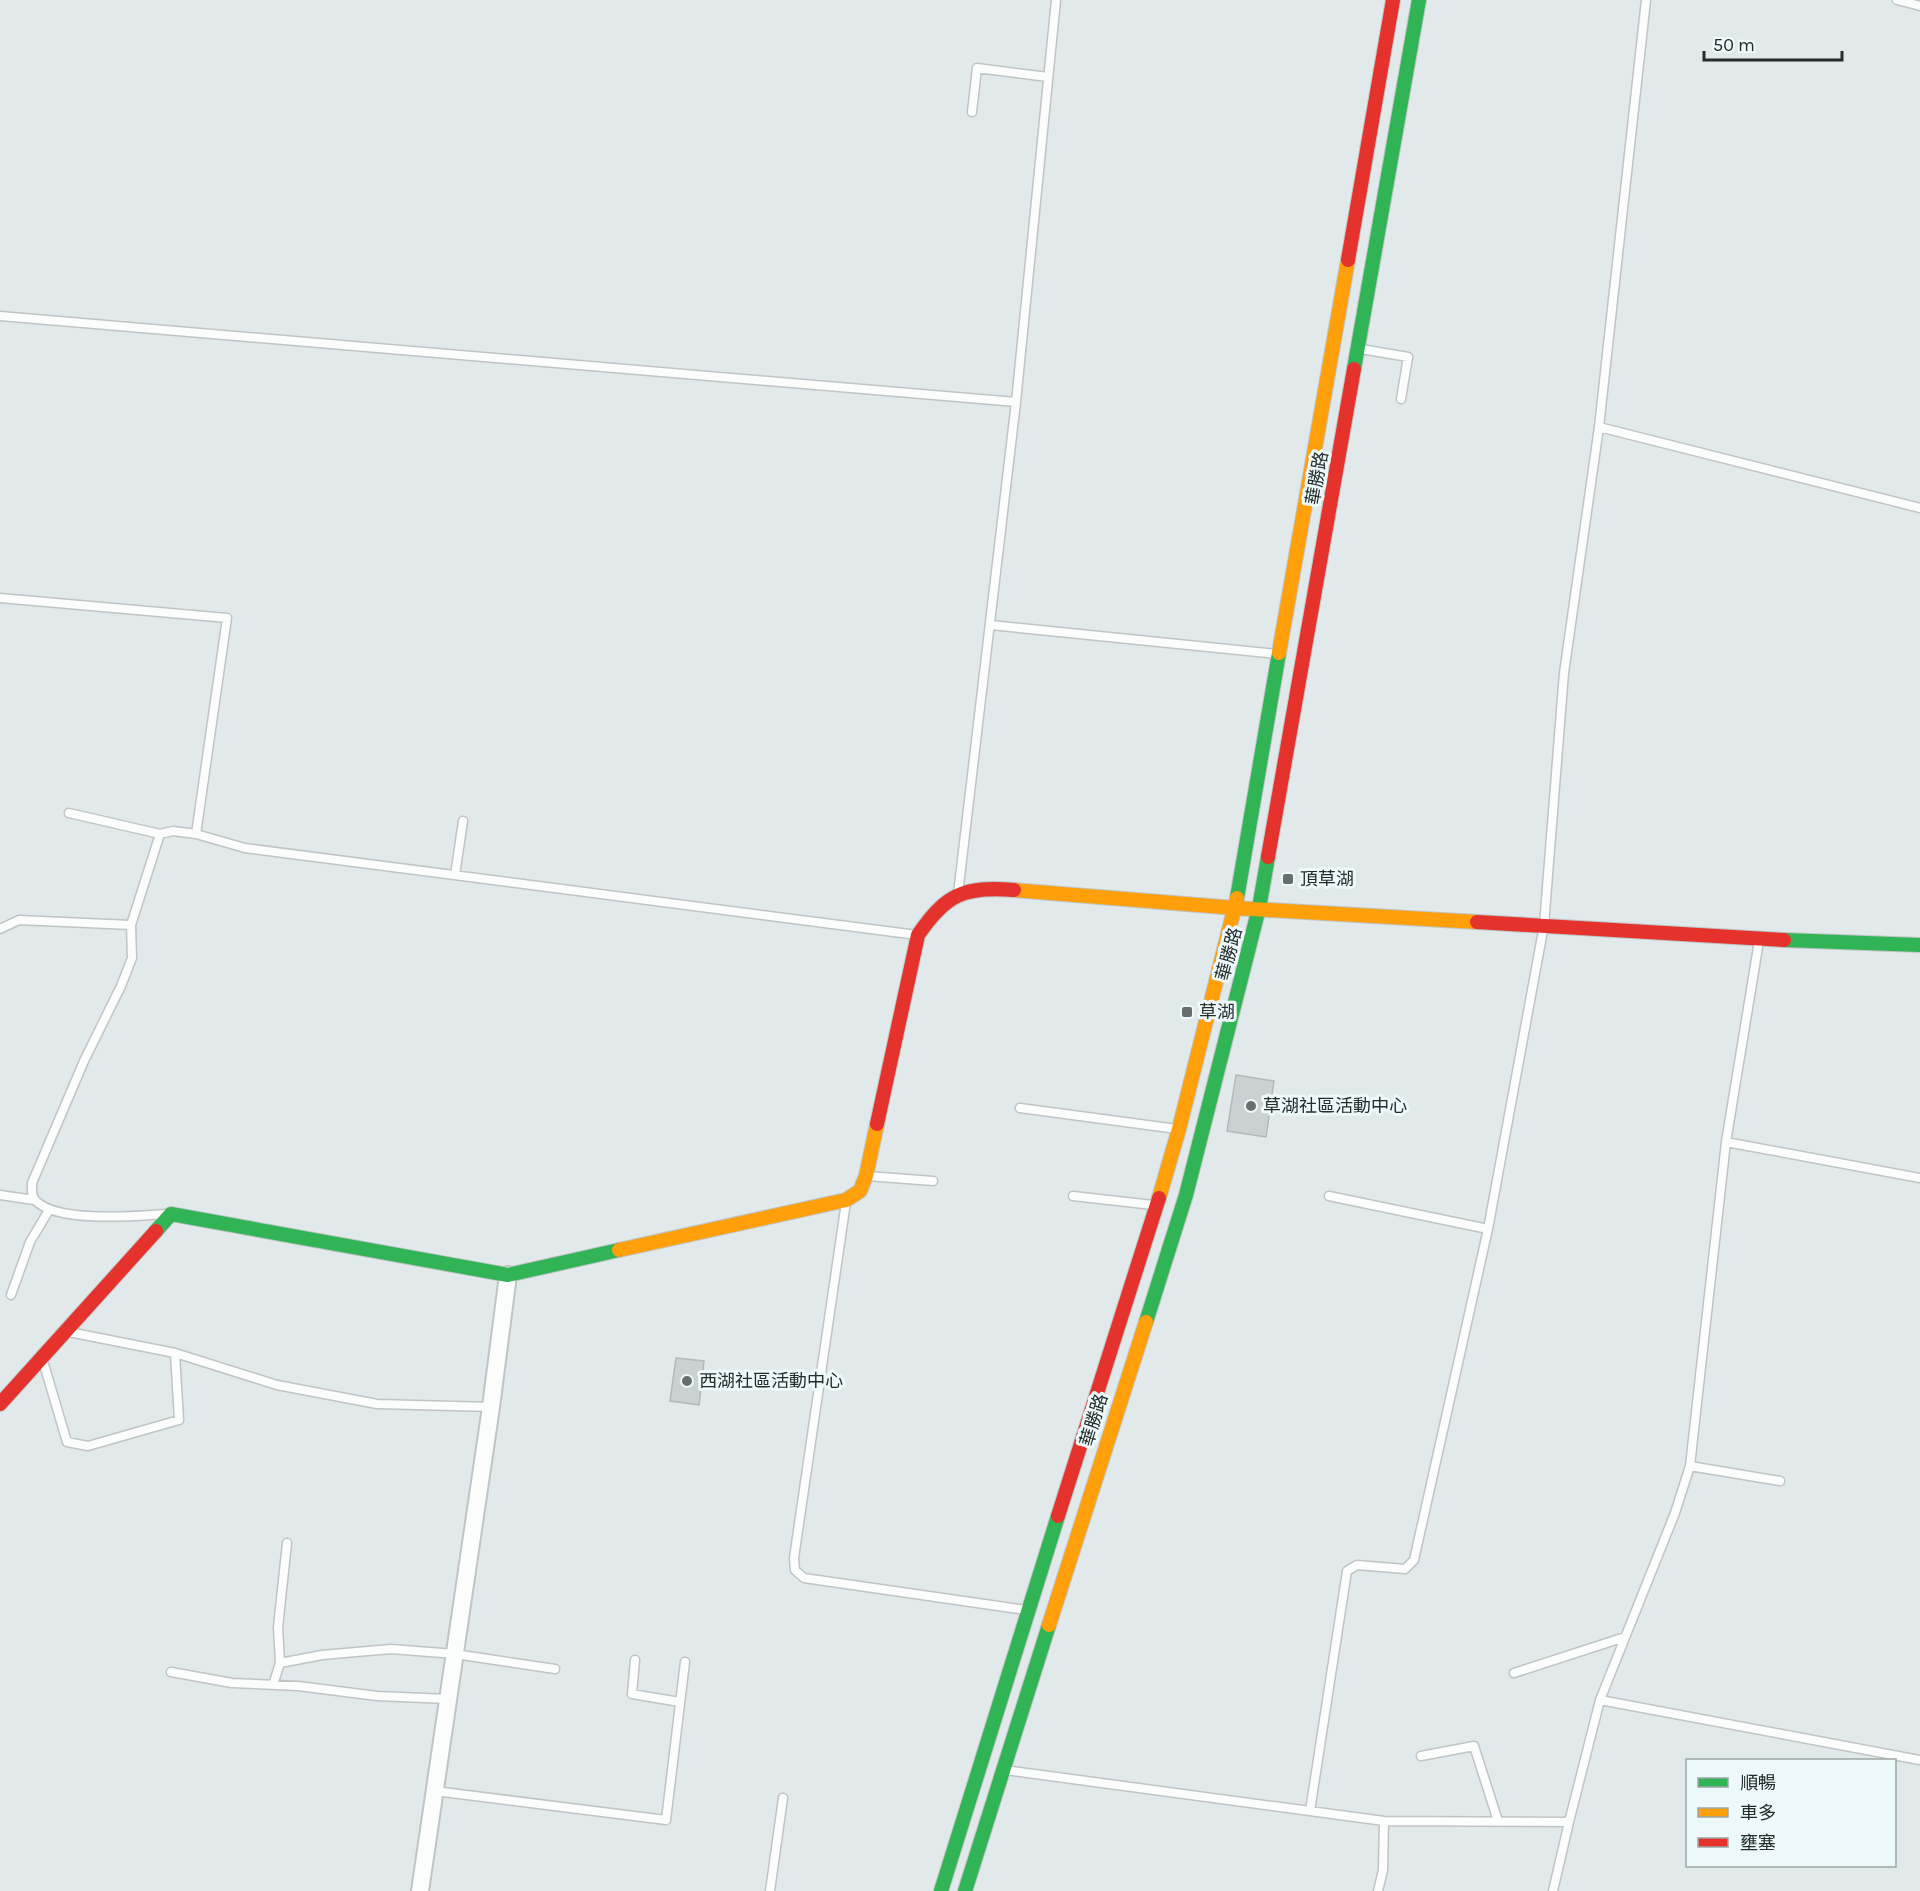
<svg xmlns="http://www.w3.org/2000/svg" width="1920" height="1891" viewBox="0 0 1920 1891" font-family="Karla,'Noto Sans TC',sans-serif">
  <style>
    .building { fill: #cbd0d1; stroke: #b3b8b9; stroke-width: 1.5 }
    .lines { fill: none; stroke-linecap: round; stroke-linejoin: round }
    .lane-casing { stroke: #bfc4c5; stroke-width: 11 }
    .street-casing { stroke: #bfc4c5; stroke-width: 20 }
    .fast-casing { stroke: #bfc4c5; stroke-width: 16 }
    .slow-casing { stroke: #bfc4c5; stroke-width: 16 }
    .jam-casing { stroke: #bfc4c5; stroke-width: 16 }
    .lane { stroke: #fbfcfc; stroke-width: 8 }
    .street { stroke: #fbfcfc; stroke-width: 16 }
    .fast { stroke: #30b455; stroke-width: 14 }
    .slow { stroke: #ff9f0a; stroke-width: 14 }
    .jam { stroke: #e5322d; stroke-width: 14 }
    .poi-dot { fill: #686e6e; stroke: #ecf8fa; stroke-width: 2 }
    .labels { text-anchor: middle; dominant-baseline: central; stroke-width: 6; stroke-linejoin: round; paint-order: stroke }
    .street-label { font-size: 18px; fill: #262b2c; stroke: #ecf8fa }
    .poi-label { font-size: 18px; fill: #262b2c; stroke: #ecf8fa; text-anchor: start }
  </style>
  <rect width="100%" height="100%" fill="#e2e9ea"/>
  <path class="building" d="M1236 1075 1274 1081 1266 1137 1227 1131Z
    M676 1358 704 1361 699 1405 670 1401Z"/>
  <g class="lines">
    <g class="lane-casing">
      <path id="lane" d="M1897 0 1920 6
        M972 112 977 68 1048 77
        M0 316 1016 402
        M1361 349 1408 357 1401 399
        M1599 427 1920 508
        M0 598 227 618 196 834 245 848 917 935
        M990 625 1276 654
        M69 813 160 834
        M455 875 463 821
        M958 894 1016 402 1056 0
        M0 929 19 920 131 925
        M1020 1108 1177 1129
        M1726 1142 1920 1178
        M867 1176 933 1181
        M0 1195 34 1200
        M1073 1196 1153 1205
        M1329 1196 1488 1229
        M846 1202 794 1558 795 1570 804 1578 1026 1610
        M165 1214C135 1216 58 1223 36 1201 31 1196 32 1190 32 1183L84 1061 121 986 132 958 131 925 160 834 173 831 196 834
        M11 1295 30 1242 49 1210
        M69 1332 175 1353 277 1385 377 1404 491 1407
        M43 1361 67 1442 88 1446 179 1420 175 1353
        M1690 1466 1780 1481
        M635 1660 632 1694 680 1702
        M280 1663 278 1627 287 1543
        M171 1672 232 1683 298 1686 377 1696 448 1699
        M1514 1673 1625 1637
        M273 1685 280 1663 322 1655 391 1649 455 1654 555 1669
        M1600 1700 1920 1760
        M1421 1756 1474 1746 1498 1821
        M1005 1770 1384 1821 1569 1822
        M435 1791 666 1820 685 1662
        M1310 1811 1347 1571 1357 1565 1405 1569 1414 1560 1488 1229 1544 925 1564 673 1599 427 1646 0
        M770 1891 783 1798
        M1378 1891 1383 1870 1384 1821
        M1553 1891 1569 1822 1600 1700 1675 1513 1690 1466 1726 1142 1759 941"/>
    </g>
    <g class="street-casing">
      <path id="street" d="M420 1891 491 1407 508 1275"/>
    </g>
    <g class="fast-casing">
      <path id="fast" d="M1354 369 1419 0
        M1237 898 1279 653
        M1784 940 1920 945
        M156 1231 171 1214 508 1275 619 1250
        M1146 1322 1186 1195 1259 908 1268 857
        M941 1891 1058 1516
        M965 1891 1049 1625"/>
    </g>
    <g class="slow-casing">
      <path id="slow" d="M1279 653 1348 260
        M1014 890 1235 908 1477 922
        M1159 1198 1179 1129 1237 898
        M619 1250 846 1200 860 1191 866 1176 877 1124
        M1049 1625 1146 1322"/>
    </g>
    <g class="jam-casing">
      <path id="jam" d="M1348 260 1393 0
        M1268 857 1354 369
        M1477 922 1784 940
        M877 1124 918 935C946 894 964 886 1014 890
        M0 1404 156 1231
        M1058 1516 1159 1198"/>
    </g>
    <use href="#lane" class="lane"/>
    <use href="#street" class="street"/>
    <use href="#fast" class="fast"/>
    <use href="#slow" class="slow"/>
    <use href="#jam" class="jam"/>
  </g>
  <g class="poi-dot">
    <rect x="1282" y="873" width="12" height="12" rx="3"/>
    <rect x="1181" y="1006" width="12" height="12" rx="3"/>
    <circle cx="1251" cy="1106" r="6"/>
    <circle cx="687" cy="1381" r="6"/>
  </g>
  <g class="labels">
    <g class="street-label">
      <text transform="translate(1317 478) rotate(-80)">華勝路</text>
      <text transform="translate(1229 954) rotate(-75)">華勝路</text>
      <text transform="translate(1094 1420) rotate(-73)">華勝路</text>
    </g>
    <g class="poi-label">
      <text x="1300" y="879">頂草湖</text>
      <text x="1199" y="1012">草湖</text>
      <text x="1263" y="1106">草湖社區活動中心</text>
      <text x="699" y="1381">西湖社區活動中心</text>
    </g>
  </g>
  <rect x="1686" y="1759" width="210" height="108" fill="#ecf8fa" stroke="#9da6a8" stroke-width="1.5"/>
  <rect x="1698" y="1778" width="30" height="9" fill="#30b455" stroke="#9da6a8" stroke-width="1.5"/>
  <text x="1740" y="1789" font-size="18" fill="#262b2c">順暢</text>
  <rect x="1698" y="1808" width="30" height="9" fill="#ff9f0a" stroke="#9da6a8" stroke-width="1.5"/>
  <text x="1740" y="1819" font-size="18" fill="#262b2c">車多</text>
  <rect x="1698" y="1838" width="30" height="9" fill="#e5322d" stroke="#9da6a8" stroke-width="1.5"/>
  <text x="1740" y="1849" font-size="18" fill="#262b2c">壅塞</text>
  <path d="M1704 51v9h138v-9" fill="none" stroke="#262b2c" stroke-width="3"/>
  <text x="1713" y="51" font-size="18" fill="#262b2c" stroke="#ecf8fa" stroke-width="4.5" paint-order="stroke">50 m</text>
</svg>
